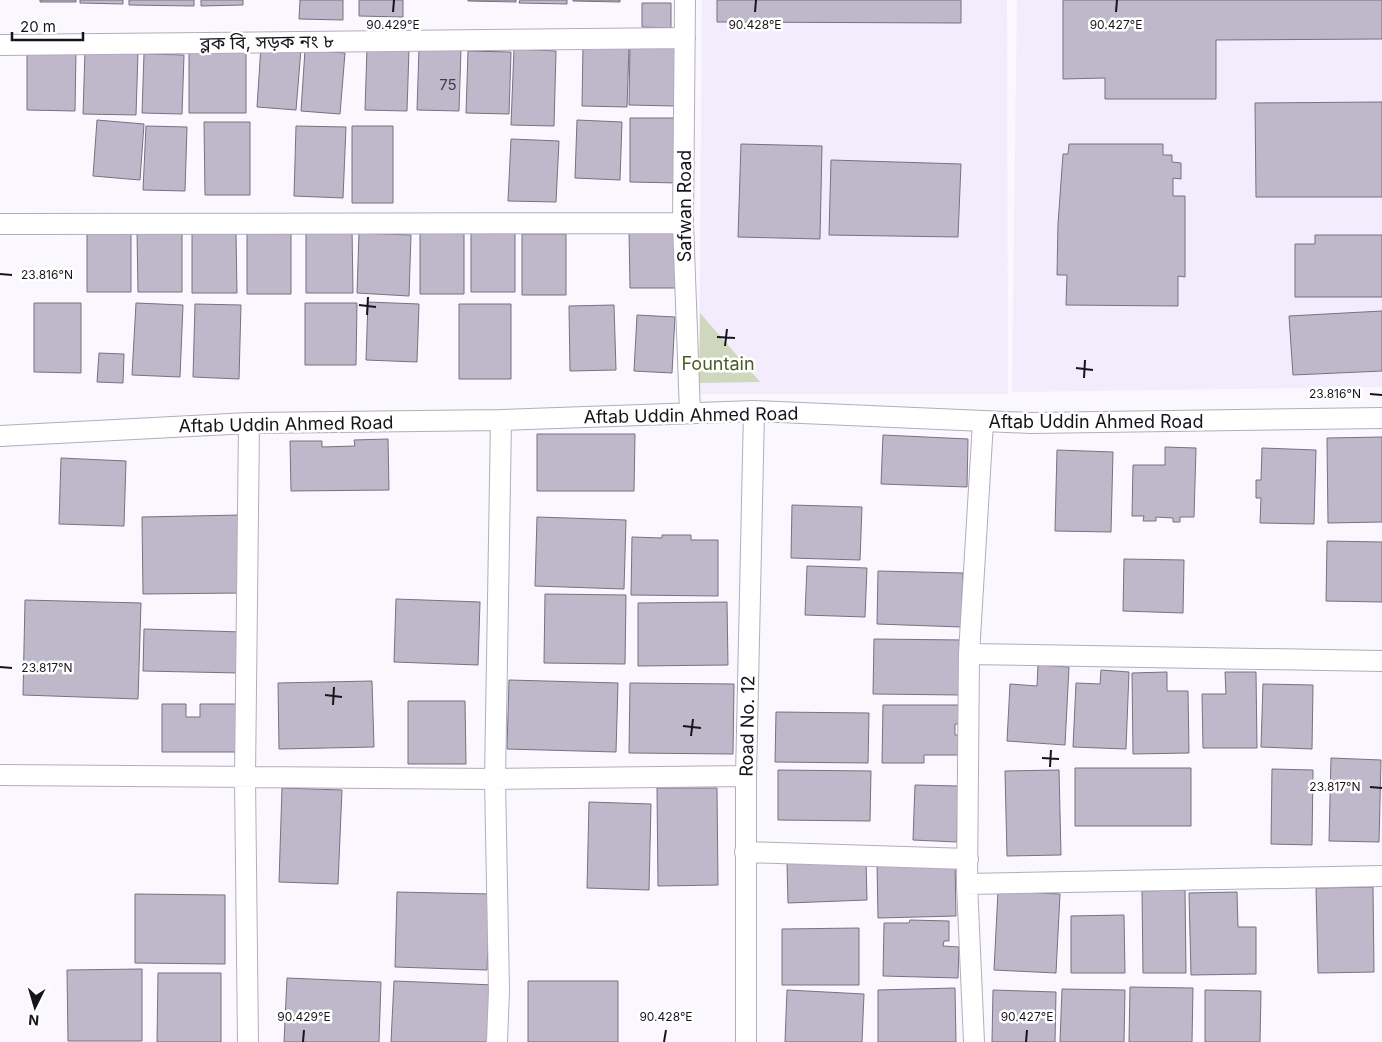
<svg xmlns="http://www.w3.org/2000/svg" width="1382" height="1042" viewBox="0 0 1382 1042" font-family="Inter,'Noto Sans Bengali',sans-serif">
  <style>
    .built { fill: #f2ecfc }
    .green { fill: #cfd8bd }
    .building { fill: #beb8ca; stroke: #777182 }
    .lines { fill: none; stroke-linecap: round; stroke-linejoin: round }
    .street-casing { stroke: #b3acbe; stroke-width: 22 }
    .street { stroke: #fff; stroke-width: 20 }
    .ticks { fill: none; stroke: #17151b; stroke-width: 2 }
    .labels { text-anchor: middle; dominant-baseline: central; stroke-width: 5; stroke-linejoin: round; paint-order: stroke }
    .number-label { font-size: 15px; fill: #413e47 }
    .street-label { font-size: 18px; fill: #17151b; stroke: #fff }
    .park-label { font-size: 18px; fill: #4d5c25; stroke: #fff }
    .ticks-label { font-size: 12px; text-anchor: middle; fill: #17151b; stroke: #fff; stroke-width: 5; stroke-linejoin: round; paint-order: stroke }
  </style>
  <rect width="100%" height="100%" fill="#faf7fe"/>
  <path class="built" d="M702 0H1007L1008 394H699Z
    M1017 0H1382V387L1012 392Z"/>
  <path class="green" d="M700 313 760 382 699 383Z"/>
  <path class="building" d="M40 0H76V2H40Z
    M80 0H123V4L80 3Z
    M129 0H194V6L129 5Z
    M201 0H243V5L201 6Z
    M300 0H343V20L299 19Z
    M359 0H403V17L359 16Z
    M468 0H516V2L468 1Z
    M520 0H567V4L519 3Z
    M573 0H620V2L573 1Z
    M717 0H961V23L717 22Z
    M1063 0H1382V39L1216 40V99H1105V78L1063 79Z
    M642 3H671V28L642 27Z
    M583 45 629 46 627 107 582 106Z
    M630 45 676 46 674 106 629 105Z
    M261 46 301 49 296 110 257 107Z
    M246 48V113H189V49Z
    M367 48 409 49 407 111 365 110Z
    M419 48 461 49 459 111 417 110Z
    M27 49 76 50 75 111 27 110Z
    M514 49 556 51 554 126 511 125Z
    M305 50 345 53 340 114 301 111Z
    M85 51 138 52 136 115 83 114Z
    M468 51 511 52 509 114 466 113Z
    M144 54 184 55 182 114 142 113Z
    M1382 102V197H1256L1255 103Z
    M630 118H680L679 183 630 182Z
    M97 120 144 124 140 180 93 176Z
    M577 120 622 122 620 180 575 178Z
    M204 122H250V195H205Z
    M146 126 187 127 185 191 143 190Z
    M296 126 346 127 343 198 294 196Z
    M352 126H393V203H352Z
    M511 139 559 141 556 202 508 201Z
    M741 144 822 146 820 239 738 237Z
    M1069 144H1163V155H1172V162L1181 163V179L1173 178V196H1185V277L1178 276V306L1066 305 1067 275H1057L1058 224 1063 154H1068Z
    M831 160 961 164 958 237 829 235Z
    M306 228H352L353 293H306Z
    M679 228 680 288H630L629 229Z
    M131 230V292H87V231Z
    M137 231H182V292H138Z
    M515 231V292H471V232Z
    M192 232H236L237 293H192Z
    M247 233H291V294H247Z
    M359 233 411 235 409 296 357 293Z
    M420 233H464V294H420Z
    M522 234H566V295H522Z
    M1315 235H1382V297H1295V244H1315Z
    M368 302 419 304 417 362 366 360Z
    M34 303H81V373L34 372Z
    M136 303 183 305 180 377 132 375Z
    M305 303H357L356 365H305Z
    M195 304 241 305 239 379 193 377Z
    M459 304H511V379H459Z
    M614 305 616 370 570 371 569 306Z
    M1382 311V371L1293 375 1289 316Z
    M637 315 675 317 672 373 634 371Z
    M99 353 124 354 123 383 97 382Z
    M537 434H635L634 491H537Z
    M883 435 968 439 967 487 881 484Z
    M1382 437V522L1328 523 1327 438Z
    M388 439 389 490 291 491 290 441H322V447L355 446 354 440Z
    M1165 447 1196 448 1194 517H1180V522H1173V518L1156 517V521H1143L1144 516H1132L1133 465H1165Z
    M1262 448 1316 450 1314 524 1260 523 1261 498H1256V480H1261Z
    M1057 450 1113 452 1111 532 1055 531Z
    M61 458 126 461 124 526 59 524Z
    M792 505 862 507 860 560 791 558Z
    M241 515 242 593 143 594 142 517Z
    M537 517 626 520 624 589 535 586Z
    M662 535H691V540H718V596L631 595 632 537 662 538Z
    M1327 541 1382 542V602L1326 601Z
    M1124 559 1184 560 1183 613 1123 611Z
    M807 566 867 568 865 617 805 615Z
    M878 571 963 573 961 627 877 624Z
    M545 594 626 595 625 664 544 663Z
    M396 599 480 602 478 665 394 662Z
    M25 600 141 603 138 699 23 695Z
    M727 602 728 665 638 666V603Z
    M144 629 242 632 240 673 143 671Z
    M874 639 962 640 961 695 873 694Z
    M1038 665 1069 667 1065 745 1007 741 1010 684 1037 686Z
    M1101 670 1129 672 1126 749 1073 747 1076 683 1100 684Z
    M1167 672V691H1188L1189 753 1133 754 1132 673Z
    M1225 672H1256L1257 748H1203L1202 694H1226Z
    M509 680 618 683 616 752 507 749Z
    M372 681 374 747 279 749 278 683Z
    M630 683 734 684 733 754 629 753Z
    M1263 684 1313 685 1312 749 1261 747Z
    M408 701H465L466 764H408Z
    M162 704H186V717H200V704H237V752H162Z
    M883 705H959V724H955V735H959L958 755H924V763H882Z
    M776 712 869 713 868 763 775 762Z
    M1331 758 1381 760 1379 842 1329 841Z
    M1075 768H1191V826H1075Z
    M1272 769 1313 770 1312 845 1271 844Z
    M778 770 871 771 870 821 778 820Z
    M1059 770 1061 855 1007 856 1005 771Z
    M915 785 958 786 957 842 913 840Z
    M282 788 342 790 338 884 279 882Z
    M657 788H717L718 885 658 886Z
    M589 802 651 804 649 890 587 888Z
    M866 860 867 900 788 903 787 862Z
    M955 862 956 916 878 918 877 863Z
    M1373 887 1374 972 1318 973 1316 888Z
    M1185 890 1186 973H1143L1142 891Z
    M998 891 1060 894 1056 973 994 970Z
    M397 892 490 894 487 970 395 967Z
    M1237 892 1238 927H1256V974L1191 975 1189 893Z
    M135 894 225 895V964L135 963Z
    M1124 915 1125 973H1071V916Z
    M910 920 949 921V941H944L943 946 959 947 958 978 883 976 884 923H909Z
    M859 928V985H782V929Z
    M142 969V1041H68L67 970Z
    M158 973H221V1042H157Z
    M287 978 381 982 379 1042H284Z
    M394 981 494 985 492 1042H391Z
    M528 981H618V1042H528Z
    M1130 987 1193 988 1192 1042H1129Z
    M955 988 956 1042H878V990Z
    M1062 989 1125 990 1124 1042H1060Z
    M787 990 864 994 862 1042H785Z
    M993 990 1056 992 1055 1042H992Z
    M1205 990 1261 991 1260 1042H1205Z"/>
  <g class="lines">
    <g class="street-casing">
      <path id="street" d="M685 0 683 223 690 413
        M0 45 685 38
        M0 224 683 223
        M0 436 249 423 501 420 754 411 1031 423 1382 418
        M969 654 1382 661
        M0 775 495 779 746 776
        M745 852 968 859
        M967 884 1382 876
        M248 1042 245 777 249 423
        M497 1042 499 991 495 779 501 420
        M746 1042V776L754 411
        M974 1042 967 884 969 654 983 422"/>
    </g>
    <use href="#street" class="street"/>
  </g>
  <path class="ticks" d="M393 12 394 0M755 12 756 0M1116 12 1117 0M0 274 12 275M359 305 376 307M367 315 368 297M717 337 735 338M725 346 727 329M1076 368 1093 370M1084 378 1085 360M1370 394 1382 395M0 667 12 668M325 695 342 697M333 705 334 687M683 726 701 728M691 736 693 719M1042 758 1059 759M1050 767 1051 750M1370 787 1382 788M303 1042 304 1030M664 1042 666 1030M1026 1042 1027 1030"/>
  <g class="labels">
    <g class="number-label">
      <text x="448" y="84">75</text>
    </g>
    <g class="street-label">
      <text transform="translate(267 42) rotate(-1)">ব্লক বি, সড়ক নং ৮</text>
      <text transform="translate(684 206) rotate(-90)">Safwan Road</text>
      <text transform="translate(691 415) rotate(-1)">Aftab Uddin Ahmed Road</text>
      <text x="1096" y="421">Aftab Uddin Ahmed Road</text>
      <text transform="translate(286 424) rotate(-1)">Aftab Uddin Ahmed Road</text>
      <text transform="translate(747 726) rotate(-89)">Road No. 12</text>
    </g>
    <g class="park-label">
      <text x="718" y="363">Fountain</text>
    </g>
  </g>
  <g class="ticks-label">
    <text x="393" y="29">90.429°E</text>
    <text x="755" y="29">90.428°E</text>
    <text x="1116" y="29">90.427°E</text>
    <text x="47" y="279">23.816°N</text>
    <text x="1335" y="398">23.816°N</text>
    <text x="47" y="672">23.817°N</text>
    <text x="1335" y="791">23.817°N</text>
    <text x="304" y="1021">90.429°E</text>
    <text x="666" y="1021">90.428°E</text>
    <text x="1027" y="1021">90.427°E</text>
  </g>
  <g transform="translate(35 1007) rotate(185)" stroke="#ffffff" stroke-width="4" paint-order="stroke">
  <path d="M0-4L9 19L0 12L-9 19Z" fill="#17151b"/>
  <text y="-8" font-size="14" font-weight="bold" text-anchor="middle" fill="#17151b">N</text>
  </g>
  <path d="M12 32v8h71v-8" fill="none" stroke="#17151b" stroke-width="2.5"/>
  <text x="20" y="32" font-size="15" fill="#17151b" stroke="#ffffff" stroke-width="4" paint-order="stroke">20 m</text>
</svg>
